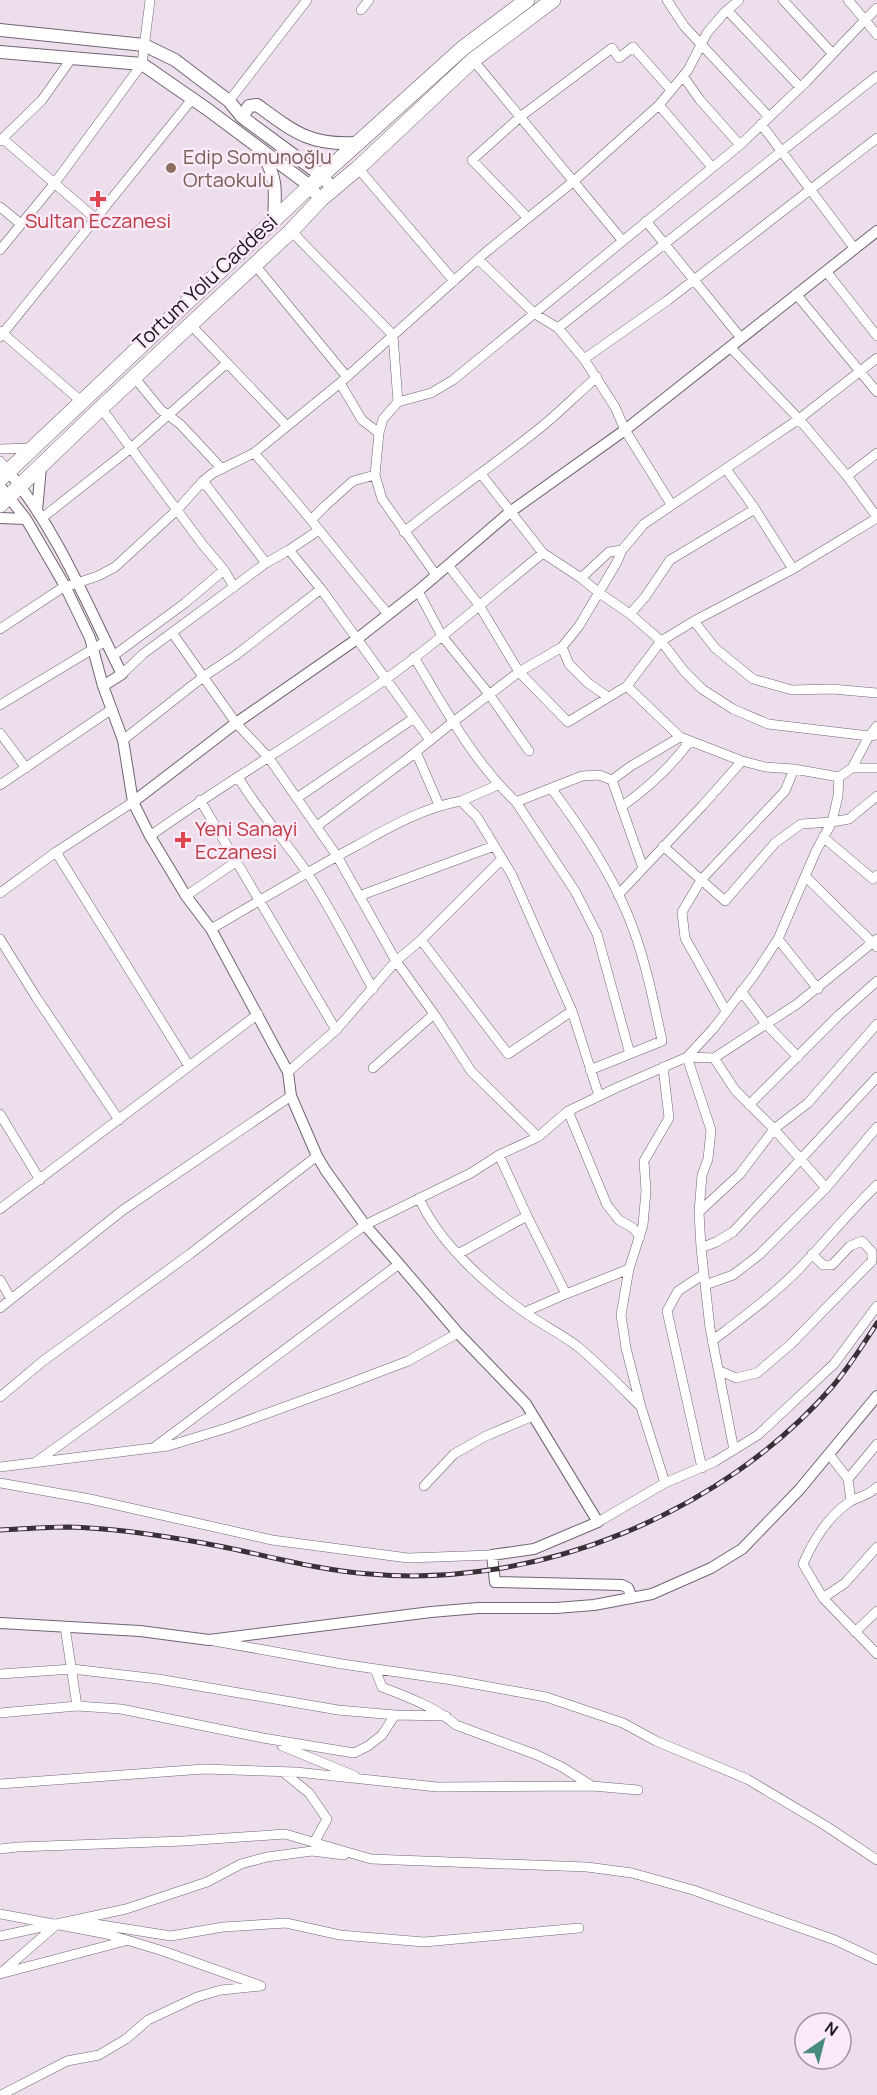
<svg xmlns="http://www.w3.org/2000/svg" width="877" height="2095" viewBox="0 0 877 2095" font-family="Manrope,sans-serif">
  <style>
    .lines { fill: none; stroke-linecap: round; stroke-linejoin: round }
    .minor-casing { stroke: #726572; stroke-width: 10 }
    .tertiary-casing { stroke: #726572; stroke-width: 12 }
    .secondary-casing { stroke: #726572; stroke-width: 14 }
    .trunk-casing { stroke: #726572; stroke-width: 16 }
    .minor { stroke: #fff; stroke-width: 9 }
    .tertiary { stroke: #fff; stroke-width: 10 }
    .secondary { stroke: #fff; stroke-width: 12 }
    .trunk { stroke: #fff; stroke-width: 15 }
    .rail-casing { stroke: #383138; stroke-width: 5 }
    .rail { stroke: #fbebf9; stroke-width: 3; stroke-dasharray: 9; stroke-linecap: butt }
    .education-dot { fill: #8d6e63; stroke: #fbebf9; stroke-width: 2 }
    .health-dot { fill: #e0444e; stroke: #fbebf9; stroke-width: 2 }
    .labels { text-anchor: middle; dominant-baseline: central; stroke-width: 5; stroke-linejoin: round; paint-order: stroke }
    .education-label { font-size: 20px; fill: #785e54; stroke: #fbebf9; text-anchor: start }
    .health-label { font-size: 20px; fill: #be3a42; stroke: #fbebf9 }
    .street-label { font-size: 20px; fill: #191419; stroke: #fbebf9 }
  </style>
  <rect width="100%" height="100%" fill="#eddeec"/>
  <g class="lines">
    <g class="minor-casing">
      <path id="minor" d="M667 0 684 26 769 117
        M783 0 832 53
        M877 8 865 20 877 35
        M361 10 369 0
        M727 10 800 87
        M473 60 622 240
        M683 76 700 100 740 145
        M229 101 307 0
        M659 105 712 167
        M761 124 855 249
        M3 139 96 219
        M0 141 42 100 71 59
        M358 168 454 281
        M0 207 21 224
        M528 218 472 160 520 117 612 48 619 58 633 47 671 90
        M646 221 741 338
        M291 231 393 335 398 402
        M0 250 54 184 142 64 150 0
        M478 259 535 314 558 328 584 359 615 407 625 430 671 504
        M255 265 347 377
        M826 271 877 336
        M796 294 877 392
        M191 325 287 426
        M558 328 877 76
        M0 331 82 402
        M0 337 193 98
        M730 347 799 419 847 476 877 517
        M584 359 668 300 877 138
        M134 377 161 410 180 424 222 469
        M340 383 362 420 379 433
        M101 408 203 545 224 570 234 587
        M0 449 32 448
        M254 453C301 505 343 561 388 614
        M0 461 8 471
        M726 469 755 509 793 569
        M481 474 543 553 581 578 609 552 622 550 644 524 799 419 877 358
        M847 476 877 453
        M42 518 131 448 227 363
        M311 520 325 506 353 481 375 475
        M404 532C447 497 492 466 535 432 557 415 576 395 597 377
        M289 550 319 530
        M622 550 617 562 579 626 562 647 519 672 568 722 627 686 661 641 694 621 793 569 877 518
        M436 575 382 499 375 475 379 433 383 419 398 402 431 393 453 380 740 145 806 82 865 20 848 0
        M581 578 598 592 630 614 661 641 684 671 702 689 733 709 768 724 869 736 877 735
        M321 589 430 740
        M418 591 442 636 489 694 529 751
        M630 614 645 597 670 560 755 509
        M694 621 715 648 753 679 792 690 832 689 877 693
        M0 629 62 588 98 576 115 567 177 510 203 481 213 473 254 453 340 383 486 252 574 181 659 105 688 70 707 33 724 13 739 0
        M173 634 236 723 269 758 337 856 396 961 434 1014 471 1071 538 1137
        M562 647 569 664 588 683 608 697
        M113 656 185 603 224 570
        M414 657C444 707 473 761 516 802L582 776 599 775 612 780 631 766 680 737
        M122 674 143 654 266 563
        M627 686 680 737 742 761 765 767 794 769 839 777 852 768H877
        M0 705 106 641
        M0 733 26 768
        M123 740 203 677 236 655 321 589 289 550 266 563 203 481
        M416 752 439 805
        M852 768 869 736 877 726
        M238 777C258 811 284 839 306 871 331 908 351 950 373 989
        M612 780 643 868
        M0 785 112 709
        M551 788C580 827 608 868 627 913 644 953 653 998 662 1041L590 1070
        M297 798 414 718
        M200 800 336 1030
        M461 801 498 785
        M516 802 575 891 597 934 630 1054
        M621 807C648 788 670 768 690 741
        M317 826 407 759 453 722 519 672 479 605 448 565
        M150 836C227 781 309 734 386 679 441 640 491 595 543 553
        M823 837 873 879 877 875
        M663 846 725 901 775 843 801 824 832 822 849 819 877 796
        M56 852 189 1066
        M806 877 877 947
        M0 893 56 852 133 802
        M618 895 703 805 742 761
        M186 896 237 861
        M359 896 494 846
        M211 929C259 901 307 872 356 846 390 827 422 808 461 801L477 817 512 875 572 1011 599 1096
        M0 939 36 997 119 1120
        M778 939 818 989
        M421 940 508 1054 572 1011
        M741 991 767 1025 798 1057
        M726 1011 685 938 682 912 701 880 785 791 794 769
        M714 1058 735 1090 774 1129 826 1188
        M663 1067 669 1118 644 1161 646 1191 643 1225 629 1269 621 1315 626 1348 641 1407 665 1483
        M373 1068 434 1014
        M288 1072 336 1030 396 961 421 940 502 859
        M749 1105 839 1015 877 981
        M568 1111 607 1205 619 1220 633 1228 640 1237
        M0 1114 40 1180
        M499 1155 527 1216 566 1294 629 1269
        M419 1198C439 1243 487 1286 527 1314 543 1325 561 1334 577 1346 599 1364 620 1386 640 1406
        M0 1209 258 1014
        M699 1212 740 1174 774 1129 808 1103 877 1024
        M701 1248 716 1242 733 1232 877 1077
        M458 1254 527 1216
        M0 1280 11 1299
        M705 1285 733 1275 759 1255 826 1188 877 1127
        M0 1308 123 1210 291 1096
        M525 1312 566 1294
        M712 1341C742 1318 772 1296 798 1270 825 1242 849 1212 877 1185
        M718 1370 736 1378 757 1373 791 1344 872 1261V1252L862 1241 850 1246 832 1265H823L812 1254
        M0 1397 43 1361 190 1254 317 1156
        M156 1446 399 1264
        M734 1450 710 1328 701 1248 699 1212 702 1175 708 1159 711 1130 687 1057 714 1058 797 1004 877 939
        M829 1454 848 1479 851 1501
        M36 1462 365 1225 471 1173 499 1155 538 1137 568 1111 616 1088 687 1057 713 1029 755 974 778 939 816 851 832 822 838 796 839 777
        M0 1467 168 1446 227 1428 345 1385 408 1361 458 1333
        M702 1468 667 1311 678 1291 704 1274
        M848 1479 877 1444
        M0 1483 90 1499 272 1540 408 1558 492 1555
        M424 1486 454 1454 486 1436 533 1416
        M877 1487C866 1498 859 1495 848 1503 827 1518 813 1541 803 1564L823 1598 877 1654
        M598 1522 665 1483 714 1462 758 1435 834 1364 877 1306
        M823 1598 845 1583 877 1547
        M65 1627 77 1706
        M855 1632 877 1611
        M214 1641 342 1664 452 1680 546 1697 623 1723 656 1741 747 1779 826 1826 877 1860
        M375 1669 382 1687C408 1697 435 1707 456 1725L537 1755 562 1767 592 1786 638 1790
        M0 1674 72 1669 158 1679 338 1710 395 1715 446 1716
        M0 1713 77 1706 121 1709 263 1738 354 1753 368 1746 382 1735 395 1715
        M282 1746 355 1776
        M283 1772 309 1793 327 1819 315 1841
        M0 1784 204 1769 296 1772 437 1787 592 1786
        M0 1849 17 1847 184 1841 285 1834 371 1859 587 1867 632 1873 693 1890 835 1940 877 1960
        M0 1914 107 1934 163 1951 259 1985
        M76 1921 171 1936 223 1927 286 1923 340 1935 424 1942 579 1928
        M0 1936 126 1909 207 1882 241 1864 267 1857 312 1851 344 1855
        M2 1972 55 1926
        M0 1974 125 1941
        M1 2095 67 2061 99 2055 126 2039 148 2020 197 1997 221 1990 261 1986"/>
    </g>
    <g class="tertiary-casing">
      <path id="tertiary" d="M8 471C58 531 87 605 122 674L103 686
        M0 486 26 519 65 586 90 638 103 686 123 740 133 802 150 836 186 896 211 929 288 1072 291 1096 317 1156 326 1171 365 1225 399 1264 458 1333 526 1404 598 1522 534 1549 492 1555 495 1582 622 1585 628 1588 632 1598
        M37 510 41 467
        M0 518 26 519
        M133 802 236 723 357 639 418 591 510 512 625 430 877 231
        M0 1623 140 1631 209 1640 431 1612 478 1608H556L594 1605 652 1594 711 1568 742 1549 799 1490 877 1396"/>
    </g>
    <g class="secondary-casing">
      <path id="secondary" d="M0 30 144 45 175 60 196 76 229 101 242 117 322 176 333 189
        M0 52 142 64 207 109 310 186 315 193
        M242 117 249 106 257 105C294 132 310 146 358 143
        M263 153C278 182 275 191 274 221"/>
    </g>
    <g class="trunk-casing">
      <path id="trunk" d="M0 479 310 186 463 48 527 0
        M0 505 101 408 291 231 321 199 358 168 473 60 553 0"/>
    </g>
    <use href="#minor" class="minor"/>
    <use href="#tertiary" class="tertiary"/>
    <use href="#secondary" class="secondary"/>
    <use href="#trunk" class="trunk"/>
    <g class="rail-casing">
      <path id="rail" d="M0 1530C22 1529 46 1527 68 1527 113 1528 159 1535 203 1543 259 1553 314 1570 370 1574 538 1589 722 1513 832 1387 849 1367 863 1345 877 1323"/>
    </g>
    <use href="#rail" class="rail"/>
  </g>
  <circle class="education-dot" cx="171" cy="168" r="6"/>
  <g class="health-dot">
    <path d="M95 190h6v6h6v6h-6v6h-6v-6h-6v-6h6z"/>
    <path d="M180 831h6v6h6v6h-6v6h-6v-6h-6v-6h6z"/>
  </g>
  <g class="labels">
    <g class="education-label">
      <text x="183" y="156">Edip Somunoğlu<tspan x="183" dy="23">Ortaokulu</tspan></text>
    </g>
    <g class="health-label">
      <text x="98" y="220">Sultan Eczanesi</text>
      <text x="195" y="828" text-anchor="start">Yeni Sanayi<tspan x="195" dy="23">Eczanesi</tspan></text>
    </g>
    <g class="street-label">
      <text transform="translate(205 282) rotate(-43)">Tortum Yolu Caddesi</text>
    </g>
  </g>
  <g transform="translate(823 2041) rotate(35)"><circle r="28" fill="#fbebf9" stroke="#a1959f" stroke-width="1.5"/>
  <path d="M0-4.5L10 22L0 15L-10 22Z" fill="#488c80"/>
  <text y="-9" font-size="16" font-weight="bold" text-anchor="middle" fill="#191419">N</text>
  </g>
</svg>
